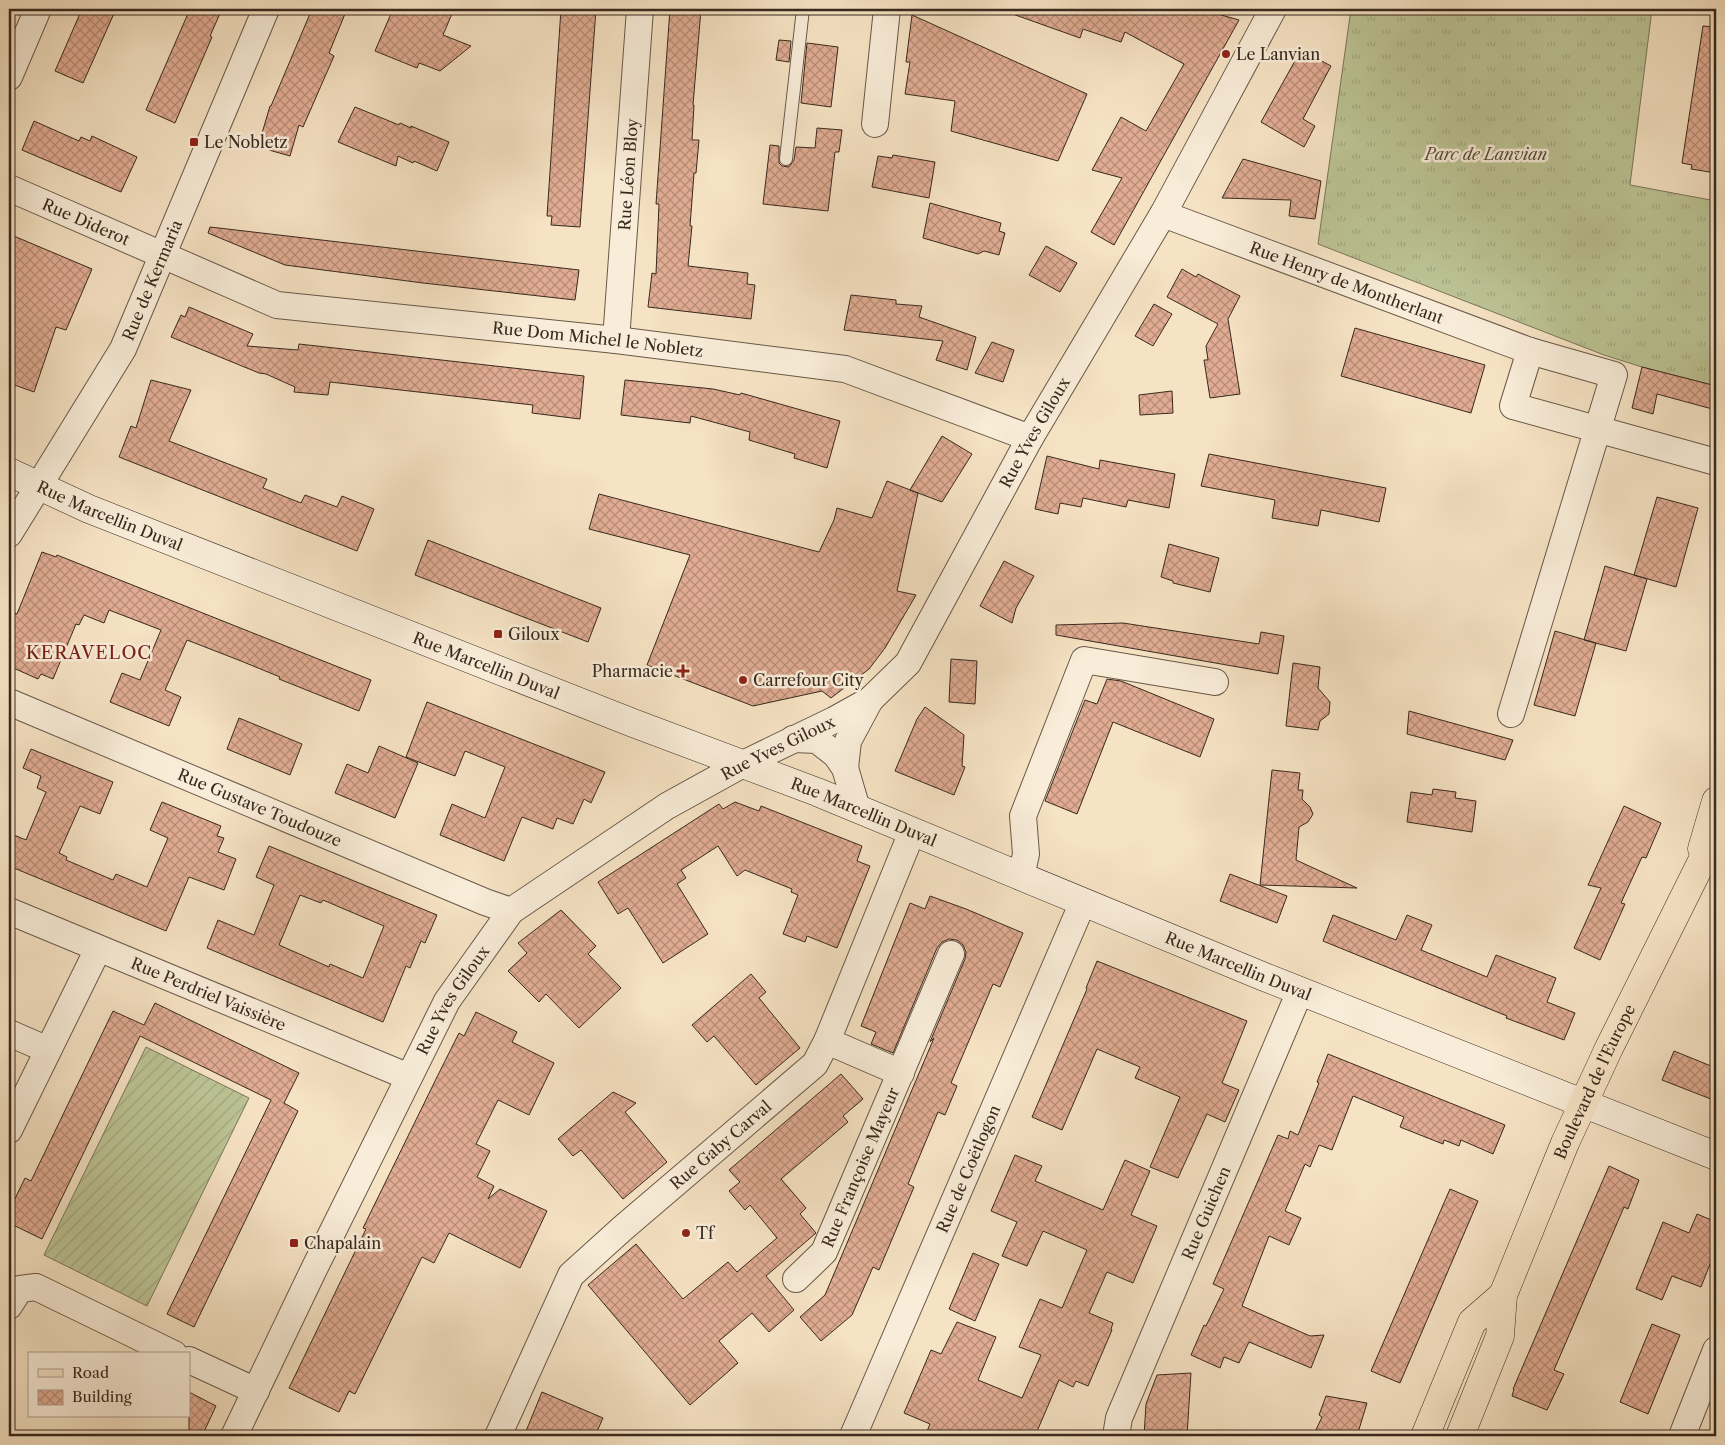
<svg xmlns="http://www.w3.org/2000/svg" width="1725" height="1445" viewBox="0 0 1725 1445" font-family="'Libre Caslon Text',serif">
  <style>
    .grass { fill: url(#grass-tufts); stroke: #7a765a }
    .garden { fill: url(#garden-furrows); stroke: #7a765a }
    .building { fill: url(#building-cross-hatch); stroke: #38291e; fill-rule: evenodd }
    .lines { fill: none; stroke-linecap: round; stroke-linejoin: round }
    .service-casing { stroke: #685848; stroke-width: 14 }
    .minor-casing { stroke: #685848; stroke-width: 28 }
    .secondary-casing { stroke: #38291e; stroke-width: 29 }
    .primary-casing { stroke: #38291e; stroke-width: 29 }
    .service { stroke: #f9edd9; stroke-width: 12 }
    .minor { stroke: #f9edd9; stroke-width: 26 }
    .secondary { stroke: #f9edd9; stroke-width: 28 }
    .primary { stroke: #f6e3c4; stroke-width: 28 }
    .poi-dot { fill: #8f2418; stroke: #f9edd9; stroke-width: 2 }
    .labels { text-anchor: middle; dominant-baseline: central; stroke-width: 5; stroke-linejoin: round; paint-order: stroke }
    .poi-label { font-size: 16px; fill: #38291e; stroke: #f9edd9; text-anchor: start }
    .park-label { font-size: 16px; font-style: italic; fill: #59503c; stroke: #f9edd9 }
    .street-label { font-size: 16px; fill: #38291e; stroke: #f9edd9 }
    .neighbourhood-label { font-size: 18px; letter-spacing: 1px; fill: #7a1f14; stroke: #f9edd9 }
  </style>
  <defs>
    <pattern id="grass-tufts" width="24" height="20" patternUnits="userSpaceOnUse" patternTransform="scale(1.25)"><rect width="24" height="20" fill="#bcc495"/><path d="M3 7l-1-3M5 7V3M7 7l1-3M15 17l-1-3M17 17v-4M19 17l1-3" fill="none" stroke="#a2a880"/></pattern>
    <pattern id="garden-furrows" width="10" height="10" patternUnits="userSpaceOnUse" patternTransform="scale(1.25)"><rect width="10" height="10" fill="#bcc495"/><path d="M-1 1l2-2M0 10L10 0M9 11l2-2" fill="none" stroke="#a2a880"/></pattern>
    <pattern id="building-cross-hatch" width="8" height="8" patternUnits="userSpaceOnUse" patternTransform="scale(1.25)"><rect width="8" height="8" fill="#e1ac93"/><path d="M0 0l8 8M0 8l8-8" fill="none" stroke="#b78c77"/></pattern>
  </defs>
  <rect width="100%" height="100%" fill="#f6e3c4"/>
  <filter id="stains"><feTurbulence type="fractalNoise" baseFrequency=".004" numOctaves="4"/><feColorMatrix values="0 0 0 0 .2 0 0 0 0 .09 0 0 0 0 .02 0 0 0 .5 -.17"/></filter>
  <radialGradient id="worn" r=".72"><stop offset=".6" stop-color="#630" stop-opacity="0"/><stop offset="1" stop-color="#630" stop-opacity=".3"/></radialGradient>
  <path class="grass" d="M1351 9H1652L1630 185 1716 201V386L1642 367 1604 355 1318 244Z"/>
  <path class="garden" d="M146 1047 249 1098 147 1306 44 1255Z"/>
  <path class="building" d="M82 9H116L83 83 55 71Z
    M190 9H222L210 36 212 37 175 123 146 110Z
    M312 9H347L329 53 334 56 303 127 299 125 290 156 269 150 271 143 260 140 270 106H271Z
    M393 9H454L443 35 471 46 440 71 419 63 417 68 375 51Z
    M561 9H596L580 227 551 225 552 216H547Z
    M670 9H701L693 105H694L692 140H699L696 173H694L690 226H692L688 266 748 273 747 284 755 285 751 319 648 307 652 273 656 274 659 204H656Z
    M1007 9H1200L1239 20 1114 245 1091 232 1122 178 1092 170 1121 117 1146 131 1184 64 1125 32 1121 42 1083 29 1080 38 1007 12Z
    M912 15 1087 94 1058 161 951 131 955 101 905 94 910 62H906Z
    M1703 26 1716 27V173L1691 169 1692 165 1682 163Z
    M779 40 791 41 789 62 776 60Z
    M807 43 838 47 831 107 801 103Z
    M1301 50 1331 66 1303 119 1315 126 1304 147 1261 122Z
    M355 107 399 125 400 123 411 128V126L449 142 437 171 414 161 413 163 398 156 396 166 338 142Z
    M34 121 79 141 81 137 90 141 92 136 137 157 121 192 22 150Z
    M817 128 842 130 839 152H835L828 211 763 204 770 145 779 146V163L782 166 789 167 794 160 796 147 815 148Z
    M893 155 935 162 929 198 872 187 878 156 892 158Z
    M1243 159 1321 181 1315 219 1289 216 1291 200 1222 198Z
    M930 203 1001 223 999 231 1005 233 999 255 984 251 978 254 923 238Z
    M210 227 579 270 575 300 423 283 285 265 208 233Z
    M9 234 92 269 66 330 56 327 34 392 9 383Z
    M1046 246 1077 263 1060 292 1029 275Z
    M1182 269 1196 277 1198 274 1240 296 1228 319 1240 394 1210 398 1204 360H1208L1206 346 1218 324 1167 297Z
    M851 295 896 300V304L922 306 919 317 976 337 967 370 936 360 943 341 844 330Z
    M1154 304 1172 314 1153 346 1135 336Z
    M189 307 253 334 247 346 298 350 299 344 584 376 580 419 532 413 533 405 330 382 328 395 294 392 295 387 266 374 259 373 171 337 181 315 185 317Z
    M1355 328 1485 365 1471 413 1341 376Z
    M992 342 1014 350 1003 382 975 373Z
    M1642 367 1716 386V410L1657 394 1653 414 1632 408Z
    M151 380 191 390 169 441 267 479 263 488 301 503 305 495 337 507 342 496 374 509 357 551 119 457 131 426 136 428Z
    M625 380 713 389 740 395 741 393 840 421 827 468 794 458 795 454 749 440 750 432 691 416 690 423 621 415Z
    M1172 391 1173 413 1140 415 1139 395Z
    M942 436 972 454 942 502 910 490Z
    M1209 454 1386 488 1379 522 1321 510 1318 526 1272 518 1275 500 1201 486Z
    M1047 456 1099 469 1100 460 1175 474 1169 508 1128 500 1126 507 1083 498 1081 507 1060 503 1058 514 1035 509Z
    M887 481 918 493 897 591 916 595 885 648 869 669 831 698 822 691 753 706 647 665 690 555 589 529 599 494 819 552 834 520 837 508 872 518Z
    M1657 497 1698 508 1676 587 1634 575Z
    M428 540 601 608 588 642 415 575Z
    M1169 544 1219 558 1210 592 1173 583V581L1161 577Z
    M42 552 56 557 57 555 371 680 359 711 279 679 280 677 241 661 187 640 165 690 181 697 169 726 110 702 122 673 140 680 161 630 109 610 104 623 84 615 79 625 76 624 53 679 41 674 38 679 9 666V611L17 614Z
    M1004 561 1034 576 1016 608 1012 623 980 606Z
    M1605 566 1647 579 1626 651 1584 640Z
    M1123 623 1259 644 1261 632 1284 636 1278 674 1056 635V625Z
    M1555 631 1596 643 1575 716 1534 705Z
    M951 659 977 661 975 704 949 702Z
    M1293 663 1320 667 1318 688 1330 702 1329 714 1320 721 1318 730 1286 726Z
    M1107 679 1121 681 1214 719 1200 757 1113 722 1077 814 1045 801 1085 700 1097 704Z
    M427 702 605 772 591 803 584 799 573 824 557 818 553 829 522 817 504 861 440 835 452 804 485 818 505 767 465 751 455 776 406 757Z
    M925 707 964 735 962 766 965 767 954 795 895 771 917 719Z
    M1409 711 1513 740 1505 760 1407 734Z
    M239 718 302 744 290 775 227 749Z
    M379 746 418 763 395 818 335 793 347 764 368 773Z
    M31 749 113 782 100 814 80 806 59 853 67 857 66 860 113 880 116 874 147 887 168 838 150 830 162 802 221 826 217 836 224 838 218 852 236 859 224 890 189 877 166 931 9 866V833L26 840 46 792 37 788 41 776 23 768Z
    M1272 770 1300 773 1298 790H1303L1302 799 1310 807 1313 814 1308 822 1299 827 1296 860 1357 888 1260 885Z
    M1433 789 1456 792 1455 798 1476 801 1472 832 1407 822 1411 792 1432 795Z
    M735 802 759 811 761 806 862 846 857 861 870 866 837 948 807 936 805 942 783 934 798 895 791 892 792 889 745 870 737 876 718 846 681 870 686 878 677 884 708 934 663 963 628 908 618 914 598 882 719 804 723 809Z
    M1624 806 1661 823 1646 858 1642 857 1621 903 1625 904 1600 960 1574 948 1601 888 1588 885Z
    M269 846 437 915 425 943 421 941 410 968 406 966 383 1022 207 948 218 920 254 935 274 885 256 877ZM300 895 321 903 323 900 384 926 363 978 330 964 329 967 279 945Z
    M1230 874 1287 896 1277 923 1220 901Z
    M930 896 966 909 1023 933 1000 987 993 984 951 1083 957 1086 945 1115 938 1112 908 1184 914 1187 879 1270 873 1267 852 1315 821 1341 800 1317 825 1295 934 1038 930 1042 965 959 966 952 963 945 957 940 949 939 942 942 937 948 893 1053 871 1044 876 1032 861 1026 910 903 925 909Z
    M561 910 596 946 588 954 621 988 579 1028 546 994 539 1002 508 971 527 953 518 943Z
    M1333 915 1396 940 1407 915 1432 925 1421 950 1487 977 1496 955 1556 978 1547 1002 1575 1013 1564 1040 1506 1018 1507 1016 1323 941Z
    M1097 961 1247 1021 1222 1083 1239 1090 1225 1122 1207 1114 1178 1178 1150 1167 1180 1097 1135 1078 1140 1067 1097 1049 1062 1130 1032 1117 1087 989 1086 988Z
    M751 974 766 992 759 998 800 1048 756 1085 714 1036 707 1042 692 1025Z
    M155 1003 299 1073 284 1103 298 1111 194 1327 167 1314 271 1100 140 1036 42 1239 9 1223V1211L25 1178 31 1181 113 1011 144 1025Z
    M476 1012 517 1032 512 1042 554 1063 529 1115 498 1100 476 1144 490 1151 477 1177 494 1186 488 1199 500 1189 547 1211 520 1268 449 1233 434 1263 422 1257 355 1394 349 1391 339 1412 289 1388 366 1229 363 1228 437 1077 459 1033 464 1036Z
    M1674 1051 1716 1068V1101L1662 1080Z
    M1328 1054 1505 1125 1493 1154 1461 1140 1459 1146 1444 1140 1443 1144 1400 1127 1404 1117 1353 1096 1332 1150 1319 1145 1310 1167 1305 1164 1285 1211 1301 1218 1289 1245 1269 1236 1242 1306 1310 1336 1324 1335 1311 1368 1249 1342 1239 1363 1224 1357 1220 1368 1191 1355 1204 1325 1206 1326 1224 1289 1213 1284 1278 1135 1288 1139 1290 1131 1298 1135 1319 1083 1317 1082Z
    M841 1074 863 1099 843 1116 848 1122 781 1179 806 1208 800 1214 816 1233 766 1276 794 1310 769 1332 752 1313 719 1341 738 1363 690 1405 588 1285 636 1244 683 1299 728 1262 737 1272 777 1238 750 1205 745 1210 729 1191 740 1182 729 1170Z
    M613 1092 636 1103 625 1112 667 1162 623 1199 581 1150 573 1156 558 1139Z
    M1015 1155 1042 1166 1035 1181 1103 1210 1125 1160 1150 1171 1131 1215 1157 1226 1133 1283 1107 1272 1089 1313 1113 1323 1111 1329 1112 1330 1088 1386 1076 1381 1073 1387 1059 1380 1035 1436H925L930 1424 904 1413 931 1350 941 1354 957 1322 996 1337 978 1380 1022 1398 1041 1355 1019 1347 1040 1299 1062 1308 1087 1250 1043 1231 1027 1266 1002 1256 1017 1222 991 1211Z
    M1609 1166 1639 1180 1628 1209 1624 1207 1554 1370 1564 1374 1547 1410 1512 1396 1514 1389H1513Z
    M1450 1189 1478 1201 1400 1383 1371 1371Z
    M1697 1214 1716 1222V1249L1701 1287 1672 1276 1662 1300 1636 1289 1663 1222 1689 1233Z
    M973 1253 999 1264 975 1321 949 1309Z
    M1652 1324 1680 1335 1648 1414 1620 1402Z
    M1191 1373 1187 1436H1144L1146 1404 1157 1375Z
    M189 1392 216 1406 202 1436H189Z
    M542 1392 603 1418 595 1436H524Z
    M1326 1396 1367 1403 1357 1436H1313L1322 1417 1319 1415Z"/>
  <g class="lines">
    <g class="service-casing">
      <path id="service" d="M786 159 803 9"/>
    </g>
    <g class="minor-casing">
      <g id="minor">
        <path d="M9 77 38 9"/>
        <path d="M875 124 887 9"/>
        <path id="s1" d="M9 188 277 305 616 340 845 369 1030 438"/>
        <path id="s2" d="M1163 214 1530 351 1614 375 1511 714"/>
        <path id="s3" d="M616 340 640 9"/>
        <path d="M1530 351 1513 406 1716 462"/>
        <path id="s4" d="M9 534 123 349 266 9"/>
        <path id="s5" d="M9 702 485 902 511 911"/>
        <path d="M793 739 817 740 836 755 845 768 857 809"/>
        <path d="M845 768 848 741 870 700"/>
        <path d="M1021 877 1026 854 1023 816 1084 660 1215 682"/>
        <path id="s6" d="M9 911 409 1077"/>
        <path d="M9 1033 48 1050"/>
        <path d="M827 1041 901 1073"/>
        <path d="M9 1130 98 949"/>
        <path id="s7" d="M796 1279 824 1252 951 954"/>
        <path d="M9 1306 20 1289 36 1287 174 1354"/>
        <path d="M189 1360 256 1391"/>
        <path id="s8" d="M234 1436 315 1267 447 1001 511 911 667 806 743 764 834 720 870 700 908 663 1030 438 1163 214 1273 9"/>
        <path id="s9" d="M498 1436 571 1275 623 1228 815 1064 827 1041 912 832"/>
        <path id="s10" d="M853 1436 1083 902"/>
        <path id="s11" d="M1116 1436 1119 1418 1300 991"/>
        <path d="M1682 1436 1716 1350"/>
      </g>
    </g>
    <g class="secondary-casing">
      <g id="secondary">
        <path id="s12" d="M9 472 89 509 633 723 817 792 1262 976 1716 1156"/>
      </g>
    </g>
    <g class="primary-casing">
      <g id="primary">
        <path d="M1702 849 1716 801"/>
        <path d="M1425 1436 1472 1322 1503 1295"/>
        <path id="s13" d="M1460 1436 1500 1336 1503 1295 1565 1143 1609 1048 1716 833"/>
      </g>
    </g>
    <use href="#service" class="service"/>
    <use href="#minor" class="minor"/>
    <use href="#secondary" class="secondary"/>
    <use href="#primary" class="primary"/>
  </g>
  <g class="poi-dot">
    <circle cx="1226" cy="54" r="5"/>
    <rect x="189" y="137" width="10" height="10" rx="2.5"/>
    <rect x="493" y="629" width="10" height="10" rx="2.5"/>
    <path d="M680.5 663.5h5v5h5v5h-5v5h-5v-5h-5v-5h5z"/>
    <circle cx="743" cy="680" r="5"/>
    <circle cx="686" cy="1233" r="5"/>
    <rect x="289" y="1238" width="10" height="10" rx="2.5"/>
  </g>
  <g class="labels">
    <g class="poi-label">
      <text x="1236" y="54">Le Lanvian</text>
      <text x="204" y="142">Le Nobletz</text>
      <text x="508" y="634">Giloux</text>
      <text x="673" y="671" text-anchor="end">Pharmacie</text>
      <text x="753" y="680">Carrefour City</text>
      <text x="696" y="1233">Tf</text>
      <text x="304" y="1243">Chapalain</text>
    </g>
    <g class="park-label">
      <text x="1486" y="154">Parc de Lanvian</text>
    </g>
    <g class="street-label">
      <text stroke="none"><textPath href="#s3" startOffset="166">Rue Léon Bloy</textPath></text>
      <text stroke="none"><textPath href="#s1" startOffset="84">Rue Diderot</textPath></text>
      <text stroke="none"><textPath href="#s4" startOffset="292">Rue de Kermaria</textPath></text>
      <text stroke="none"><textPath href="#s2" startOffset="196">Rue Henry de Montherlant</textPath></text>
      <text stroke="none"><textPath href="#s1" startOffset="615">Rue Dom Michel le Nobletz</textPath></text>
      <text stroke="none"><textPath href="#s8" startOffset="1328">Rue Yves Giloux</textPath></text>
      <text stroke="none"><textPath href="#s12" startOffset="110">Rue Marcellin Duval</textPath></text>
      <text stroke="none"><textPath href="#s12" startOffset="515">Rue Marcellin Duval</textPath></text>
      <text stroke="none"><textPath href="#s8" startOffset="908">Rue Yves Giloux</textPath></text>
      <text stroke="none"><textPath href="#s5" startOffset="272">Rue Gustave Toudouze</textPath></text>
      <text stroke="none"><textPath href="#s12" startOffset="920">Rue Marcellin Duval</textPath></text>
      <text stroke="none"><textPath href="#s12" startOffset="1325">Rue Marcellin Duval</textPath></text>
      <text stroke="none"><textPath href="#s6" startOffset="216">Rue Perdriel Vaissière</textPath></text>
      <text stroke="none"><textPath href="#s8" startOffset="488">Rue Yves Giloux</textPath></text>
      <text stroke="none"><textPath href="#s13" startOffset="381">Boulevard de l'Europe</textPath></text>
      <text stroke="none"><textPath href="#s9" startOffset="375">Rue Gaby Carval</textPath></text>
      <text stroke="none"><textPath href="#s7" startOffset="131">Rue Françoise Mayeur</textPath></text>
      <text stroke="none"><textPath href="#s10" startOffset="291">Rue de Coëtlogon</textPath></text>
      <text stroke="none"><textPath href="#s11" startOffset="241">Rue Guichen</textPath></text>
    </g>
    <g class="neighbourhood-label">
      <text x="89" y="653">KERAVELOC</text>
    </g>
  </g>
  <rect width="1725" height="1445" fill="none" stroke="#f6e3c4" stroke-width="30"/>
  <rect x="10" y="10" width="1705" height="1425" fill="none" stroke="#38291e" stroke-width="2.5"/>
  <rect x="15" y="15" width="1695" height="1415" fill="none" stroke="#38291e"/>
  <rect x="28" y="1352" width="162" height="65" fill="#f9edd9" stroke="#ac9f8e"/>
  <rect x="38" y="1369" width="25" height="8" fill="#f6e3c4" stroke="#ac9f8e"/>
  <text x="72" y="1378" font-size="15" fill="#38291e">Road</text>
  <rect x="38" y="1390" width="25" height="15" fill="url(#building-cross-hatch)" stroke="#ac9f8e"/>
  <text x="72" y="1402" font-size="15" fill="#38291e">Building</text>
  <rect width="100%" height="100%" filter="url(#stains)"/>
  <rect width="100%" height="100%" fill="url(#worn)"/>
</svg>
